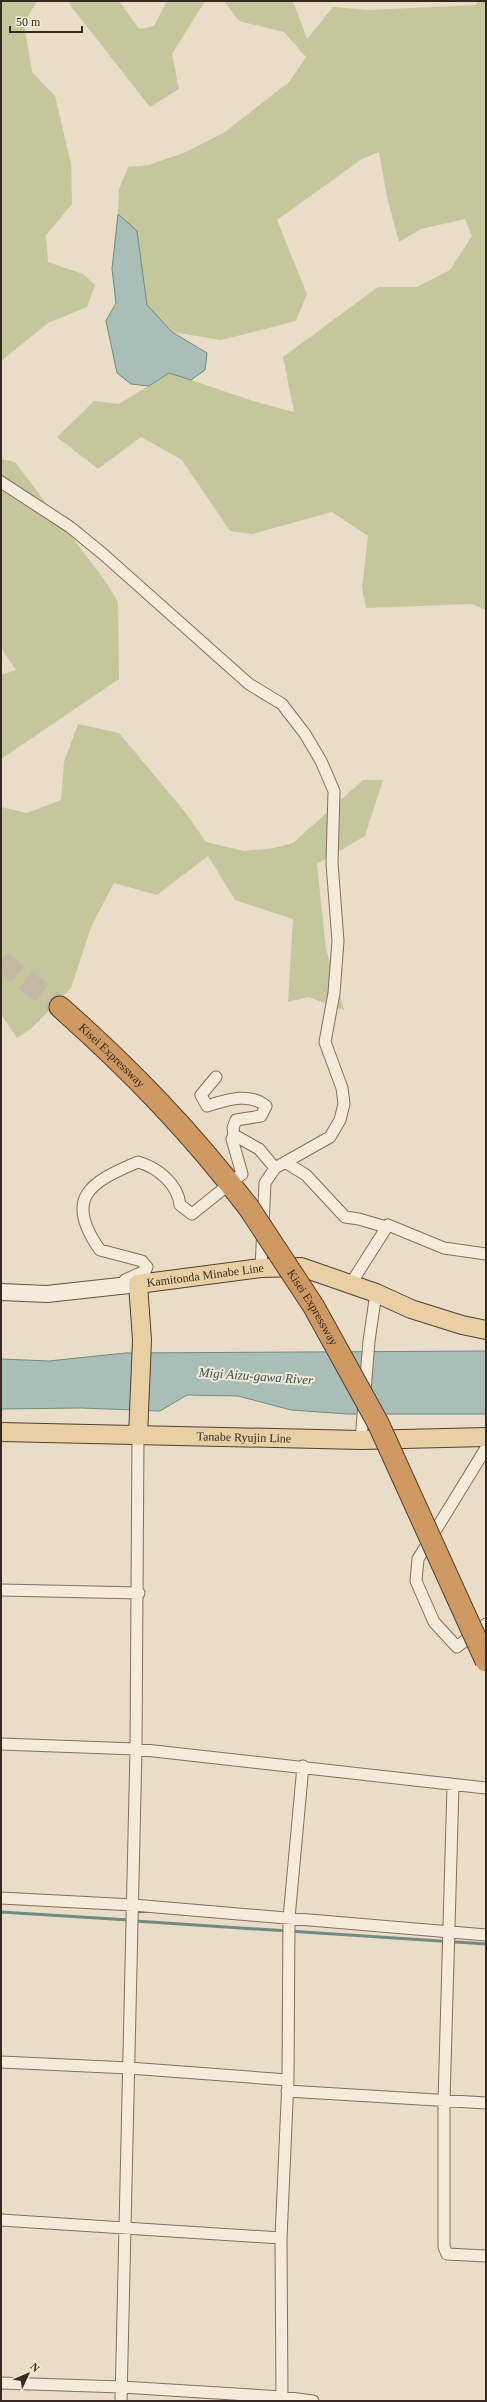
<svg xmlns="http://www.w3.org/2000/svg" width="487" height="2402" viewBox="0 0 487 2402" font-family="Georgia,serif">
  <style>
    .green { fill: #c4c69c }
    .water { fill: #a8beb6; stroke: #708b83 }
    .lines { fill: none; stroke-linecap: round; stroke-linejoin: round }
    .stream { stroke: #708b83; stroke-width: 3 }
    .highway-tunnel { stroke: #c5b9a6; stroke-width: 21; stroke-dasharray: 21 10; stroke-linecap: butt }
    .street-casing { stroke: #83705f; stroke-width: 13 }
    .secondary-casing { stroke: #655142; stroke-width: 18 }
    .primary-casing { stroke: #523f32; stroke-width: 20 }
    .highway-casing { stroke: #523f32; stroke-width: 23 }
    .street { stroke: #f5ebda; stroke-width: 11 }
    .secondary { stroke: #f5ebda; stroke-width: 16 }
    .primary { stroke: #e8cfa4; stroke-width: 18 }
    .highway { stroke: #cf9962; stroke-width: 21 }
    .highway-bridge-casing { stroke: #523f32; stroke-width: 23; stroke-linecap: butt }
    .highway-bridge { stroke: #cf9962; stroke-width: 21 }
    .labels { text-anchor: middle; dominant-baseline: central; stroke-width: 4; stroke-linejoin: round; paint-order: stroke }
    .street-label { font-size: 12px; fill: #352921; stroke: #f2e8d6 }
    .water-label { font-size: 13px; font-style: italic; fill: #32534f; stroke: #f2e8d6 }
  </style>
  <rect width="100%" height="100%" fill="#e9ddc7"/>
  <path class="green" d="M1 1H37L24 23 32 72 55 96 71 164 72 204 46 235 48 262 83 274 95 285 87 307 48 323 1 361Z
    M69 1H119L139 29 154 26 167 1H205L172 54 179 89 150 107 70 5Z
    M224 1H293L307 39 333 7 368 10 476 5 478 1H486V610L472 604 366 608 362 587 368 536 332 512 252 534 230 531 182 460 141 437 98 469 57 437 94 401 119 404 169 373C211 386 251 402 294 412L283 357 378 287H417L450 270 472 236 465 219 421 229 399 242 387 197 379 152 362 159 277 220 307 294 296 321 221 340 172 332 147 305 137 231 118 214 119 189 128 167 149 165 186 152 225 132 289 82 306 57 284 32 239 21Z
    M1 459 15 462 106 582 118 602 119 679 1 759V675L16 670 1 648Z
    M78 724 119 733 185 812 206 842 244 851 274 848 293 843 363 780H383L365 836 317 864 326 949 344 1010 308 997 288 1002 293 919 235 900 208 856 157 895 114 883 91 927 71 988 32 1028 17 1038 1 1014V807L27 813 61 800 64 762Z"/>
  <path class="water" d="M118 214 137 231 147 305 172 332 207 353 205 370 191 380 169 373 149 386 131 384 117 373 106 321 116 303 112 269Z
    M486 1351V1414H348L291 1410 238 1396 187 1395 160 1411 81 1408 1 1409V1359L49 1361 125 1353Z"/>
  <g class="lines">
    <path class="stream" d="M1 1912 129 1920
      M135 1921 486 1944"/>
    <path class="highway-tunnel" d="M1 961 60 1007"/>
    <g class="street-casing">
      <path id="street" d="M1 482 70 527 103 554 249 684 282 704 305 734 321 761 334 791 332 863 338 941 334 993 325 1042 342 1088 344 1104 340 1120 330 1137 275 1168 265 1183 261 1268
        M216 1077 201 1095 207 1106C227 1100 249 1092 266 1106L261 1116 236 1120 233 1128 234 1135 259 1149 275 1168
        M234 1135 232 1139 242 1174 238 1177
        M285 1162 306 1175 345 1217 359 1219 386 1227
        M350 1285 388 1225 444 1248 486 1254
        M121 1287 125 1280 145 1271 147 1267 142 1261 100 1250C63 1198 90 1182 138 1162 157 1167 178 1184 180 1205L192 1214 222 1190
        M361 1440 369 1341 376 1293
        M486 1448 418 1559 416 1581 434 1622 457 1647 486 1624
        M1 1590 139 1593
        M1 1744 136 1749 486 1788
        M453 1786 444 2101V2247L447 2254 486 2256
        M1 1898 133 1905 486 1935
        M1 2062 129 2068 288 2080
        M287 2091 486 2103
        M1 2220 281 2238
        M1 2383 122 2387 282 2397 313 2401
        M121 2401 136 1749 138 1436
        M282 2401 281 2238 288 2080 289 1918 303 1766"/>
    </g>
    <g class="secondary-casing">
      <path id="secondary" d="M1 1292 47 1294 138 1284"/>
    </g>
    <g class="primary-casing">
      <g id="primary">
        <path id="s1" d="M1 1432 361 1440 486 1437"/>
        <path id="s2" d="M138 1436 142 1340 138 1284 261 1268 301 1267 376 1293 411 1309 462 1325 486 1330"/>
      </g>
    </g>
    <g class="highway-casing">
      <g id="highway">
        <path id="s3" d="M60 1007C132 1071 191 1132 249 1208"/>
      </g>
    </g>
    <use href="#street" class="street"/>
    <use href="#secondary" class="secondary"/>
    <use href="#primary" class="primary"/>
    <use href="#highway" class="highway"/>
    <g class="highway-bridge-casing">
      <g id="highway-bridge">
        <path id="s4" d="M249 1208 314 1307 378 1423 486 1661"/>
      </g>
    </g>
    <use href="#highway-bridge" class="highway-bridge"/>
  </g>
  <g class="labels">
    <g class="street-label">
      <text stroke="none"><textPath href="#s3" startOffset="71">Kisei Expressway</textPath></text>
      <text stroke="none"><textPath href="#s2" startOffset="220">Kamitonda Minabe Line</textPath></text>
      <text stroke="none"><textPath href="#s4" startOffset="118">Kisei Expressway</textPath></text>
      <text stroke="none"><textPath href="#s1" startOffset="243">Tanabe Ryujin Line</textPath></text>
    </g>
    <g class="water-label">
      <text transform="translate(256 1376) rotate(4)">Migi Aizu-gawa River</text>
    </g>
  </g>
  <rect width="487" height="2402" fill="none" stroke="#352921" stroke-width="4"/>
  <g transform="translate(28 2374) rotate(46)" stroke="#f2e8d6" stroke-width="3" paint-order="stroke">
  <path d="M0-3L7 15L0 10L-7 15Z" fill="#352921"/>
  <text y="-6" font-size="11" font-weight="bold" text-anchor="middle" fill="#352921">N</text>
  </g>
  <path d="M10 26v6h72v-6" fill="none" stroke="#352921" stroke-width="2"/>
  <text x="16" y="26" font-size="12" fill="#352921" stroke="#f2e8d6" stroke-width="3" paint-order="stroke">50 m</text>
</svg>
